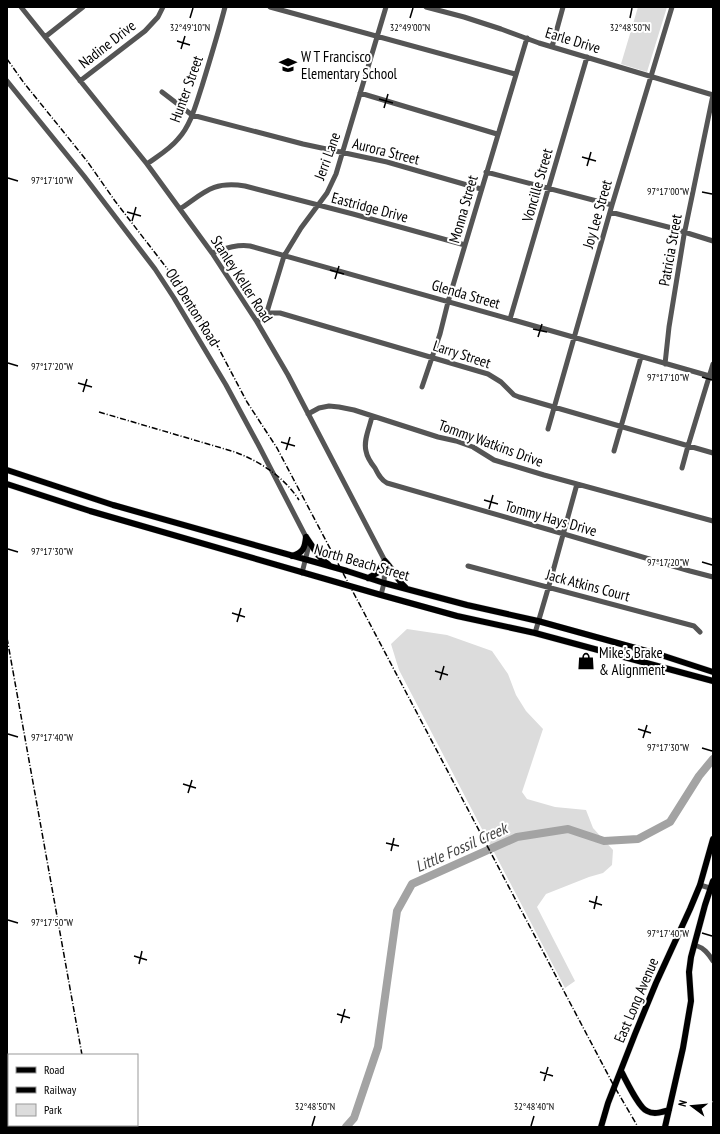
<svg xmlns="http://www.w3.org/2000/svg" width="720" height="1134" viewBox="0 0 720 1134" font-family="'PT Sans Narrow',sans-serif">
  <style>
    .green { fill: #dcdcdc }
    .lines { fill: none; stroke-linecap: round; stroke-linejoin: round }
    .river { stroke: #a3a3a3; stroke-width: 8 }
    .major-casing { stroke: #dbdbdb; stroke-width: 7 }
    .minor { stroke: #555; stroke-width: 5 }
    .major { stroke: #000; stroke-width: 6 }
    .rail { stroke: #000; stroke-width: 1.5; stroke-dasharray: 6 2 1 2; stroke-linecap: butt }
    .ticks { fill: none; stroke: #000; stroke-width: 1.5 }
    .labels { text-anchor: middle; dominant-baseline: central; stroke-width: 4; stroke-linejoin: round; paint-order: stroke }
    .street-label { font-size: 15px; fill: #000; stroke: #fff }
    .poi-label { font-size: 15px; fill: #000; stroke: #fff; text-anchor: start }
    .water-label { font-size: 16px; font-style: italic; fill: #444; stroke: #fff }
    .ticks-label { font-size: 10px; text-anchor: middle; fill: #000; stroke: #fff; stroke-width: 4; stroke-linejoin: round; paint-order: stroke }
  </style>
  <rect width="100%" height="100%" fill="#fff"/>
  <path class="green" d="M638 7H667L647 72 621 64Z
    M407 629 447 635 492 651 508 674 516 695 526 711 543 729 522 792 527 799 555 807 586 810 593 828 613 850 612 865 603 873 589 877 546 894 537 907 575 981 565 988 399 670 391 644Z"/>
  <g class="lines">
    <path class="river" d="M346 1127 354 1118 378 1047 397 911 412 884 517 837 568 829 604 841 638 839 670 822 699 776 713 759"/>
    <g class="major-casing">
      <path id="major" d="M7 470 113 505 347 571 384 583 467 605 538 621 661 655 713 672
        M7 484 90 511 381 595 457 616 535 633 713 681
        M306 537 318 555 329 565
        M292 556C303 553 305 548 306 537
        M368 578 377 573 385 561C393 569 397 580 406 588
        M621 1071C626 1080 639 1108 647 1111 654 1115 662 1112 669 1110
        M601 1127 608 1103 635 1034 656 983 690 909 700 885 713 839
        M665 1127 683 1048 691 1001 689 972 691 957 705 905 713 881"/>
    </g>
    <path class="minor" d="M21 7 147 164 212 253 257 322 288 375 385 561 384 583 381 595
      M270 7 515 74
      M426 7 464 17 501 29 539 43 713 95
      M45 37 83 7
      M552 47 563 7
      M7 81 84 176 155 269 174 298 226 385 259 446 306 537 308 549 302 573
      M80 81 145 31 158 17 163 7
      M162 92 192 115 303 144 387 162 481 189
      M360 93 497 134
      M147 164C158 156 170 149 178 139 191 125 196 104 202 86 210 60 218 34 225 7
      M486 172 612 205
      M180 209C205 192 213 181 245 186L353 214 465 245
      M610 212 668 227 713 241
      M212 253C224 249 236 244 250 246L510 319 713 377
      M266 315 270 313H280L488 374 501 382 514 395 519 397 713 453
      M510 319 587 57
      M257 322 266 315 284 256 301 228 327 193 336 174 386 7
      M665 364 669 327 684 235 713 95
      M422 387 440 334 448 302 527 38
      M308 414 319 408 329 406 339 407 354 410 438 437 456 441 473 447 494 460 544 475 713 521
      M372 416C370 427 363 440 366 451 367 457 371 463 375 468 378 474 381 480 387 483L564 534 690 571 713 577
      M548 429 612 205 672 7
      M614 451 641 357
      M682 468 688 446 713 364
      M468 566 694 626 700 632
      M535 633 550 582 577 484
      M700 885 713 889
      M695 945C704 948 708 953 713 961"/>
    <use href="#major" class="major"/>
    <path class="rail" d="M7 59 24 83 58 125 87 161 115 201 186 293 210 332 247 402 277 448 614 1086 638 1127
      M99 412 235 452C261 462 284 477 299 500
      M7 638 82 1055
      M90 1125V1127"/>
  </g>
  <path class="ticks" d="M190 18 193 8M410 18 413 8M630 18 632 8M177 41 190 45M181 49 185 36M379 99 393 103M384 108 388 94M582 157 596 161M587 166 591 152M8 178 18 181M702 192 712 194M127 212 141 216M132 221 136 207M330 270 344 274M335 279 339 266M533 329 547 332M538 337 542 324M8 363 18 366M702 377 712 380M78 383 92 387M83 392 87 379M281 442 295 446M286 450 290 437M484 500 498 504M489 509 493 495M8 549 18 552M702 562 712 565M232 613 245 617M237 622 241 608M435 671 448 675M440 680 444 666M638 729 651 733M8 734 18 737M643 738 647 725M702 748 712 751M183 784 196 788M188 793 192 780M386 843 399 846M391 851 394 838M589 901 602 905M594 909 597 896M8 920 18 923M702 933 712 936M134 956 147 960M139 964 142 951M337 1014 350 1018M341 1023 345 1009M540 1072 553 1076M544 1081 548 1067M312 1126 315 1116M531 1126 534 1116"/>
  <defs>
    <g id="school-bare" transform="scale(1.38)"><path d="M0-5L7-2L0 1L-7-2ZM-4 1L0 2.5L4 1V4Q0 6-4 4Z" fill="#000" stroke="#fff" stroke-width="2.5" paint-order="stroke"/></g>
    <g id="shop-bare" transform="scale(1.38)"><path d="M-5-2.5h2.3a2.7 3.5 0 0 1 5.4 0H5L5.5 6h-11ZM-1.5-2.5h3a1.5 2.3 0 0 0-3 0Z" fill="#000" stroke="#fff" stroke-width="2.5" paint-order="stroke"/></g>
  </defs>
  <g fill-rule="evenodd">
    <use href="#school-bare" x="288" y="65"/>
    <use href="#shop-bare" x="586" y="661"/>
  </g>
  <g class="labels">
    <g class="street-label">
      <text transform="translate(573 40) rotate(17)">Earle Drive</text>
      <text transform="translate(107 44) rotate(-38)">Nadine Drive</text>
      <text transform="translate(186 89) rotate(-70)">Hunter Street</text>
      <text transform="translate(386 151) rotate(14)">Aurora Street</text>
      <text transform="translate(327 156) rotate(-70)">Jerri Lane</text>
      <text transform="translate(537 185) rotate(-74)">Voncille Street</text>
      <text transform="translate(370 207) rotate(15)">Eastridge Drive</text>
      <text transform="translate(463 209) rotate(-74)">Monna Street</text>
      <text transform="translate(597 214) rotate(-74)">Joy Lee Street</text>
      <text transform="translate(670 250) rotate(-80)">Patricia Street</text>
      <text transform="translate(242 279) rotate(57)">Stanley Keller Road</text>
      <text transform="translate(466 294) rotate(16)">Glenda Street</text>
      <text transform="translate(193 307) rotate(58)">Old Denton Road</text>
      <text transform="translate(462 354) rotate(18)">Larry Street</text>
      <text transform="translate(491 443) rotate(20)">Tommy Watkins Drive</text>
      <text transform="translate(551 518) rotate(16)">Tommy Hays Drive</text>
      <text transform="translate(362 562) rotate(16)">North Beach Street</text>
      <text transform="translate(588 585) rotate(15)">Jack Atkins Court</text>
      <text transform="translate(636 1000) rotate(-67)">East Long Avenue</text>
    </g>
    <g class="poi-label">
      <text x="301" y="56">W T Francisco<tspan x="301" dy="17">Elementary School</tspan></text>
      <text x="599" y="652">Mike's Brake<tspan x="599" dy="17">&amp; Alignment</tspan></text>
    </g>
    <g class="water-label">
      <text transform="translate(461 847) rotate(-24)">Little Fossil Creek</text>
    </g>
  </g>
  <g class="ticks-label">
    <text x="190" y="31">32°49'10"N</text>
    <text x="410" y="31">32°49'00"N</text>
    <text x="630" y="31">32°48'50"N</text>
    <text x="52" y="184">97°17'10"W</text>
    <text x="668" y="195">97°17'00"W</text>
    <text x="52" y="370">97°17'20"W</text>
    <text x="668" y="381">97°17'10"W</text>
    <text x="52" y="555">97°17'30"W</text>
    <text x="668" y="566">97°17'20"W</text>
    <text x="52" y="741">97°17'40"W</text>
    <text x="668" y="751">97°17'30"W</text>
    <text x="52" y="926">97°17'50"W</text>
    <text x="668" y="937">97°17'40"W</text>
    <text x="315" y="1110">32°48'50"N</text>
    <text x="534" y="1110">32°48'40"N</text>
  </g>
  <rect width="720" height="1134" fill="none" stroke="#000000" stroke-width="16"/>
  <rect x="8" y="1054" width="130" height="72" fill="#ffffff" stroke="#999999"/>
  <rect x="16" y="1067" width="20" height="6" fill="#000000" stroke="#999999"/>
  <text x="44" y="1074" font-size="12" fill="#000000">Road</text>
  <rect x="16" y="1087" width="20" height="6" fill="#000000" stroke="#999999"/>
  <text x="44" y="1094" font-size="12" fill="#000000">Railway</text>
  <rect x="16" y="1104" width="20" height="12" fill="#dcdcdc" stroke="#999999"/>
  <text x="44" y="1114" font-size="12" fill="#000000">Park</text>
  <g transform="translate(692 1106) rotate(286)" stroke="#ffffff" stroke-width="3" paint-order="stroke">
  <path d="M0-3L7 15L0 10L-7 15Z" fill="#000000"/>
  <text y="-6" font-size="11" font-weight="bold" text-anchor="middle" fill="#000000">N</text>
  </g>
</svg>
